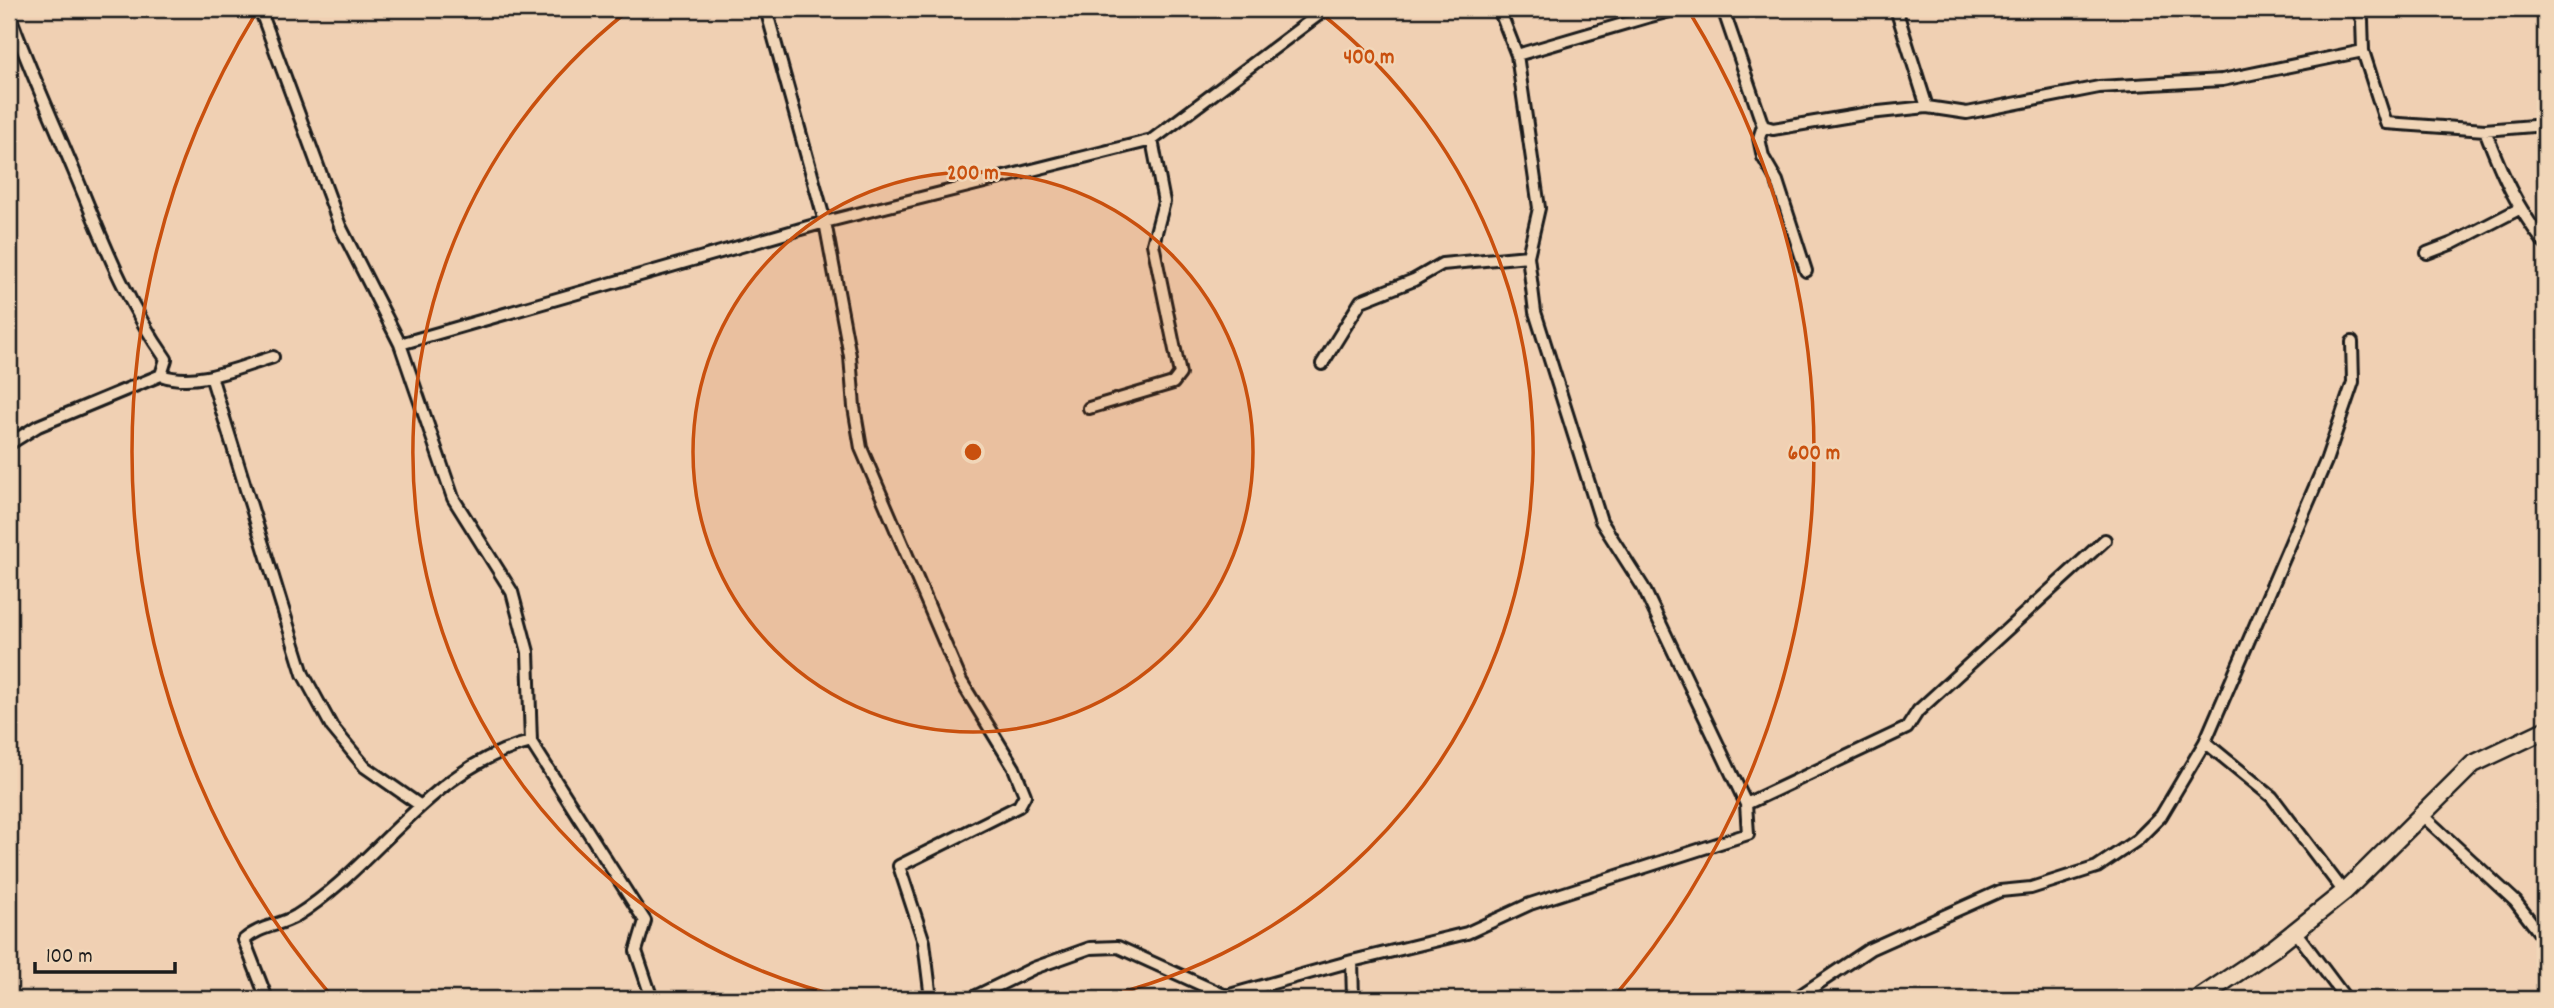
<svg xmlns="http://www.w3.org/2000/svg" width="2554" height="1008" viewBox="0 0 2554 1008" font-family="Dekko,sans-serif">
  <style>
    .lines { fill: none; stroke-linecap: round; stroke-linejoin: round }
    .street-casing { stroke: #1c1c1c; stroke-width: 16 }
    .secondary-casing { stroke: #1c1c1c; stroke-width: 21 }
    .street { stroke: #f1d6b8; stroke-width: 10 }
    .secondary { stroke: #f1d6b8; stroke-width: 16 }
    .ring { fill: none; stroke: #c9500e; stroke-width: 3.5 }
    .centre { fill: #c9500e; stroke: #f1d6b8; stroke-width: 3.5 }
    .ring-label { font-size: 21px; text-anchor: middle; font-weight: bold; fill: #c9500e; stroke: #f1d6b8; stroke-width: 5; stroke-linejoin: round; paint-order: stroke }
  </style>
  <rect width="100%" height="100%" fill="#f0d0b3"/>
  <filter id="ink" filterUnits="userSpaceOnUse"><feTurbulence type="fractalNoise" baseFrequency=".0143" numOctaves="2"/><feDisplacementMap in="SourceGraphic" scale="14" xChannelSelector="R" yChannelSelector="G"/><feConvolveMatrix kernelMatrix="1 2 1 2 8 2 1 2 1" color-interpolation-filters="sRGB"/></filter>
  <g filter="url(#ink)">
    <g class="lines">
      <g class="street-casing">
        <path id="street" d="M260 9 340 226 400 344 453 498 512 592 528 652 531 742 645 921 636 951 652 999
          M766 9 825 222 850 356 854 407 861 448 961 681 1014 768 1025 795 1019 806 899 866 924 942 931 999
          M1499 9 1517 55 1647 17 1645 9
          M1723 9 1763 126 1773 129 1869 113 1927 107 1967 113 2099 87 2222 80 2363 51 2386 123 2485 130 2545 125
          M1896 9 1927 107
          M2357 9 2362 20 2363 51
          M9 13C28 67 52 118 74 171 101 236 125 301 166 359L161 375
          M1647 17 1678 9
          M1517 55 1539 208 1528 256 1535 312 1601 521 1643 587 1746 804 1907 728 1918 711 2105 540
          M1763 126 1759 138 1763 157 1777 181 1806 271
          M2485 130C2502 175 2516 206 2545 244
          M2427 253 2453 243 2519 209
          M400 344 825 222 1152 140 1326 9
          M1322 364 1361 301 1414 280 1442 264 1528 256
          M211 376 303 674 332 727 365 767 421 806
          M1089 408 1173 383 1180 374 1153 244 1164 202 1152 140
          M9 444 38 426 161 375C196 388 239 367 273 357
          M2205 742 2272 797 2344 892
          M2422 815 2515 901 2545 940
          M2295 931 2346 999
          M1352 961 1353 999
          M267 999 244 940C259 926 279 926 296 916 378 865 433 764 531 742
          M970 999 1034 968 1090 948 1118 947 1226 996 1352 961 1467 933 1530 904 1748 834 1746 804
          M1795 999 1870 949 2000 891 2031 888 2097 867 2137 840 2161 816 2205 742 2326 461 2353 382 2352 342"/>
      </g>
      <g class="secondary-casing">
        <path id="secondary" d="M2198 999 2274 948 2344 892 2473 764 2545 730"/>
      </g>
      <use href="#street" class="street"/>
      <use href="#secondary" class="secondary"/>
    </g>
  </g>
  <circle cx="973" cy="452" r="280" fill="#c9500e" fill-opacity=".12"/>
  <g class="ring">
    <circle cx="973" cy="452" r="280"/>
    <path d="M852 999A560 560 0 0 1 628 11M1318 11A560 560 0 0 1 1094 999"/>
    <path d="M333 998A841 841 0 0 1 256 13M1690 13A841 841 0 0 1 1613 998"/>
  </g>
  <circle cx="973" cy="452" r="10" class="centre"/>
  <g class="ring-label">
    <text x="1369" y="63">400 m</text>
    <text x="973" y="179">200 m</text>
    <text x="1814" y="459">600 m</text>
  </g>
  <rect width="2554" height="1008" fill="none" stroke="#f1d6b8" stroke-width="35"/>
  <rect x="18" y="18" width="2519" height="973" fill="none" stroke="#1c1c1c" stroke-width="2.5" filter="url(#ink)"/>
  <path d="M35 962v10h140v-10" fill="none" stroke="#1c1c1c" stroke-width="3.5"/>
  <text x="46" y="962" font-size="21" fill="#1c1c1c" stroke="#f1d6b8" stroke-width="5" paint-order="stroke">100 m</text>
</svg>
